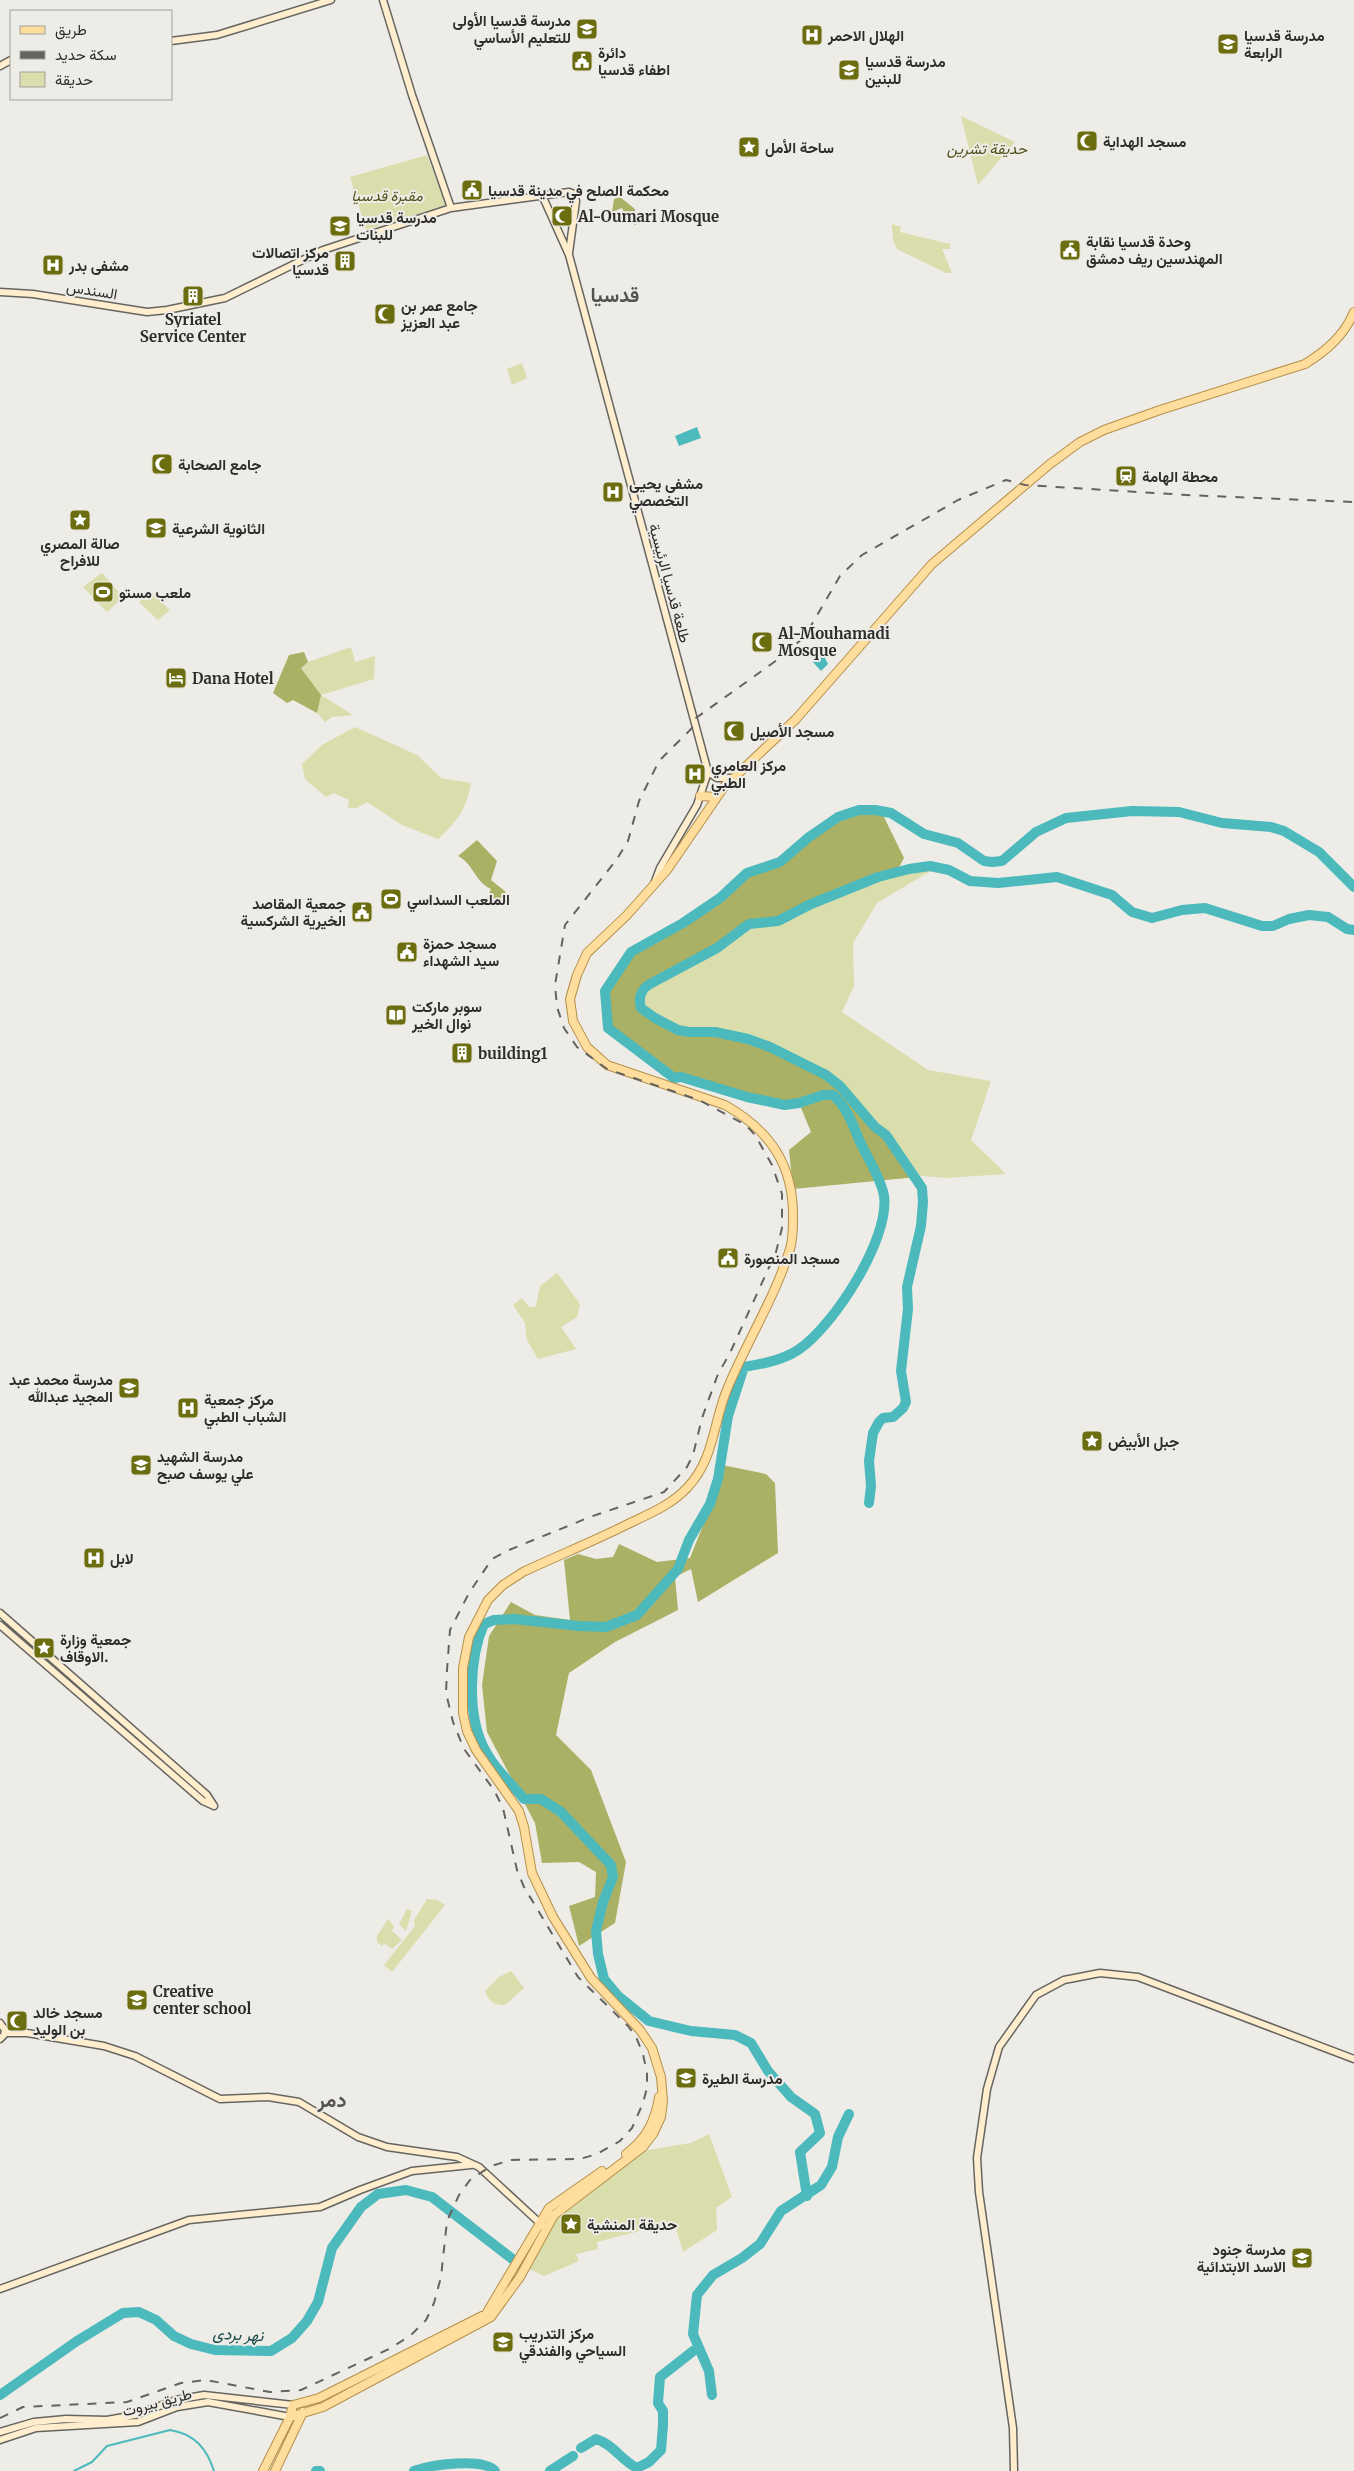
<svg xmlns="http://www.w3.org/2000/svg" width="1354" height="2471" viewBox="0 0 1354 2471" font-family="Merriweather,Vazirmatn,serif">
  <style>
    .green { fill: #d9deac }
    .forest { fill: #aab165 }
    .water { fill: #4cb9bd }
    .lines { fill: none; stroke-linecap: round; stroke-linejoin: round }
    .stream { stroke: #4cb9bd; stroke-width: 2 }
    .river { stroke: #4cb9bd; stroke-width: 10 }
    .secondary-casing { stroke: #666561; stroke-width: 9 }
    .primary-casing { stroke: #b5904b; stroke-width: 10 }
    .secondary { stroke: #ffeece; stroke-width: 6 }
    .primary { stroke: #fedd9d; stroke-width: 8 }
    .rail { stroke: #646360; stroke-width: 2; stroke-dasharray: 9 9; stroke-linecap: butt }
    .labels { text-anchor: middle; dominant-baseline: central; stroke-width: 4; stroke-linejoin: round; paint-order: stroke }
    .poi-label { font-size: 15px; font-weight: bold; fill: #2e2d2b; stroke: #edece7; text-anchor: start }
    .park-label { font-size: 15px; font-style: italic; fill: #4e521a; stroke: #edece7 }
    .street-label { font-size: 15px; fill: #2e2d2b; stroke: #edece7 }
    .water-label { font-size: 16px; font-style: italic; fill: #174849; stroke: #edece7 }
    .district-label { font-size: 20px; font-weight: bold; fill: #55534f; stroke: #edece7 }
  </style>
  <rect width="100%" height="100%" fill="#edece7"/>
  <path class="green" d="M961 116 1015 142 978 185Z
    M427 155 446 205 366 230 350 177Z
    M892 224 901 227 900 232 950 244V249H942L952 273H946L897 249 893 241Z
    M522 363 527 378 512 385 507 369Z
    M102 573 123 597 107 612 83 587Z
    M150 591 170 610 158 620 139 602Z
    M351 647 355 662 375 656 374 679 321 695 353 715 332 717 325 722 317 713 320 695 301 667 308 662Z
    M355 727 417 755 441 778 471 783C467 808 456 823 438 839L402 825 367 802 357 808H348L349 800 334 793 326 797 305 779 302 764 322 745Z
    M937 867 877 903 853 943 854 986 842 1012 928 1070 991 1081 971 1140 1006 1174 945 1178 912 1175 886 1135 875 1127 834 1080 809 1065 757 1042 707 1031 689 1032 678 1030 648 1014 640 1005V994L646 986 717 948 755 922H774L835 896 900 872Z
    M557 1273 580 1304 577 1317 561 1327 576 1349 538 1359 527 1340 525 1323 513 1305 522 1298 530 1308 536 1306 540 1286Z
    M427 1899 437 1900 445 1905 392 1972 384 1965 415 1926 414 1920Z
    M407 1909 412 1911 406 1931 399 1924Z
    M388 1919 394 1926 392 1931 402 1940 392 1949 384 1943 382 1946 377 1942V1936Z
    M511 1971 524 1988 505 2005C494 2005 489 2002 485 1991L499 1977Z
    M709 2134 732 2197 716 2208 717 2230 683 2252 674 2222 597 2242 598 2249 576 2254 579 2261 544 2276 527 2268 555 2216 636 2155 648 2150 691 2143Z"/>
  <path class="forest" d="M620 197 635 209 636 225 629 222 622 208 612 212 614 199Z
    M304 652 308 662 301 668 321 695 317 713 293 700 287 703 273 693 289 655Z
    M859 810 881 811 904 858 896 873 867 881 805 907 778 921 755 922 689 964 646 986 640 999 644 1010 678 1030 724 1034 780 1051 834 1080 875 1127 892 1139 917 1177 793 1189 789 1150 811 1132 799 1103 785 1105 674 1078 608 1028 605 991 631 952 687 920 720 898 747 873 780 862 838 817Z
    M477 840 497 861 491 880 506 892 501 900 486 901 491 889C475 882 473 863 458 856Z
    M722 1465 766 1474 775 1483 778 1553 698 1602 691 1569 675 1577 678 1610 615 1642 569 1673 556 1735 591 1770 626 1862 615 1923 579 1946 569 1906 595 1897 596 1872 579 1862 542 1863 535 1823 487 1732 482 1685 489 1636 511 1602 535 1615 570 1620 564 1560 578 1554 596 1559 613 1557 619 1544 657 1562 690 1558 720 1483Z"/>
  <path class="water" d="M697 427 701 438 679 446 675 436Z
    M822 652 828 664 821 671 812 661Z"/>
  <g class="lines">
    <path class="stream" d="M74 2471 92 2462 107 2446 170 2430C195 2434 207 2449 214 2471"/>
    <path class="river" d="M869 1503 871 1486 869 1461 873 1433 879 1422 883 1418 893 1417 903 1408 906 1402 901 1371 908 1309 907 1287 921 1226 923 1202 922 1188 886 1135 875 1127 840 1086 826 1075 770 1047 748 1039 715 1032H689L678 1030 655 1018 641 1008C638 998 641 989 650 984L717 948 749 924 778 921 811 904 878 877 909 869 930 866 949 870 970 881 998 883 1057 877 1112 895 1132 912 1152 918 1182 910 1205 908 1262 926H1273L1289 919 1309 915 1328 917 1347 929 1354 930
      M807 2196 800 2152 820 2133 815 2114 791 2097 768 2071 751 2043 735 2035 691 2031 649 2021 618 1996 604 1979 598 1954 596 1931 603 1902 613 1877 611 1865 561 1812 541 1799H524C510 1782 493 1767 484 1748 467 1715 469 1658 484 1624L494 1620 514 1619 579 1626 606 1627 637 1615 678 1569 689 1540 710 1504 718 1479 728 1416 744 1367C762 1364 783 1360 798 1350 833 1327 890 1239 884 1196 882 1181 868 1158 861 1144 853 1126 848 1108 833 1095H823L799 1103 785 1105 747 1097 681 1077 674 1078 608 1028 605 991 631 952 683 923 720 898 747 873 780 862 809 837 838 817 859 810H875L891 813 924 834 958 843 984 861 992 862 1002 861 1036 832 1066 818 1132 811 1179 812 1222 823 1271 827 1284 831 1319 852 1354 887
      M0 2395 77 2341 123 2313 139 2312 156 2320 174 2336 191 2344 215 2350 271 2351 292 2338 307 2321 318 2302 332 2248 361 2207 378 2194 406 2190 432 2197 515 2261
      M712 2395 709 2371 693 2334 697 2295 713 2275 742 2258 760 2244 781 2211 821 2185 832 2167 838 2137 849 2114
      M581 2448 596 2439C613 2444 621 2460 637 2468L649 2462 661 2450 663 2425V2411L658 2403 660 2377 697 2348
      M316 2471H320
      M414 2471C430 2465 483 2457 495 2471
      M550 2471 573 2456"/>
    <g class="secondary-casing">
      <path id="secondary" d="M383 0 412 95 451 208
        M171 41 217 35 331 0
        M0 66 11 60
        M542 195 569 255 708 772 697 805 660 868 654 884
        M0 292 33 294 147 312 167 310 225 298 323 250 451 208 569 192 574 194 576 201 569 253
        M708 772 717 778H733
        M0 1613 207 1795 214 1806
        M0 1625 203 1801 214 1806
        M0 2023 5 2030 4 2035 0 2039
        M5 2033H27L104 2046 135 2056 220 2099 268 2097 299 2102 358 2137 387 2147 457 2157 479 2167 543 2226
        M0 2289 189 2220 320 2207 360 2190 412 2171 471 2165
        M0 2432 34 2422 66 2419 107 2420 135 2415 176 2400 204 2395 293 2405
        M0 2440 36 2428 138 2422 177 2407 208 2402 290 2417
        M1014 2471 1013 2428 979 2192 977 2158 987 2089 999 2047 1036 1995 1064 1980 1100 1973 1138 1977 1354 2059"/>
    </g>
    <g class="primary-casing">
      <path id="primary" d="M700 796 717 797
        M626 2154C646 2139 655 2122 659 2097
        M290 2417 323 2407 491 2317 520 2277 554 2215 643 2147 653 2134 661 2117 663 2101 661 2077 652 2048 640 2030 591 1978 553 1917 532 1873 524 1827 519 1811 476 1750 467 1731 463 1713V1668L469 1637 488 1600 503 1585 523 1572C557 1556 592 1542 626 1525 648 1514 670 1506 687 1488 715 1459 713 1421 728 1387 747 1342 776 1295 790 1249 793 1239 793 1228 793 1219 794 1166 771 1131 725 1105L607 1065 587 1047 573 1021 570 999 577 975 587 953 627 915 667 870 724 787 796 719 932 564 1050 464 1080 442 1104 430 1160 410 1305 364C1326 351 1344 336 1354 312
        M263 2471 290 2417 293 2405 319 2398 486 2314 549 2208 602 2171
        M275 2471 303 2412"/>
    </g>
    <use href="#secondary" class="secondary"/>
    <use href="#primary" class="primary"/>
    <path class="rail" d="M0 2418 23 2407 127 2402 181 2383 206 2380 270 2392 301 2390 389 2349 410 2336 426 2320 434 2303 441 2277 447 2221 459 2195 470 2180 491 2166 511 2160 580 2159 597 2154 620 2141 632 2128 643 2103 647 2088V2073L643 2054 636 2037 628 2026 578 1977 524 1887 517 1870 503 1808 494 1790 464 1749 453 1722 446 1693 447 1670 450 1630 469 1593 492 1559 509 1550 590 1517 664 1492 687 1467 693 1455 702 1418 718 1374 730 1353 776 1252 782 1228V1194L772 1165 755 1135 746 1125 699 1100 607 1069 577 1047 564 1028 557 1007 555 985 565 925 617 859 628 841 639 801 659 761 692 728 696 718 784 655 805 636 840 576 862 555 958 500 1006 480 1025 485 1187 495 1354 502"/>
  </g>
  <defs>
    <g id="school-square" transform="scale(1.125)"><rect x="-9" y="-9" width="18" height="18" rx="4" fill="#6b6d0f" stroke="#edece7"/><path d="M0-5L7-2L0 1L-7-2ZM-4 1L0 2.5L4 1V4Q0 6-4 4Z" fill="#fff"/></g>
    <g id="hospital-square" transform="scale(1.125)"><rect x="-9" y="-9" width="18" height="18" rx="4" fill="#6b6d0f" stroke="#edece7"/><path d="M-5-5h3v3.5h4V-5h3V5h-3V1.5h-4V5h-3Z" fill="#fff"/></g>
    <g id="civic-square" transform="scale(1.125)"><rect x="-9" y="-9" width="18" height="18" rx="4" fill="#6b6d0f" stroke="#edece7"/><path d="M-.6-6.5H3V-4.5H.6V-3L4-1V1h2V6H-6V1h2V-1L-.6-3ZM-1.2 2.5V6h2.4V2.5Z" fill="#fff"/></g>
    <g id="mosque-square" transform="scale(1.125)"><rect x="-9" y="-9" width="18" height="18" rx="4" fill="#6b6d0f" stroke="#edece7"/><path d="M3.5-4.9A6 6 0 1 0 3.5 4.9A5 5 0 1 1 3.5-4.9Z" fill="#fff"/></g>
    <g id="sight-square" transform="scale(1.125)"><rect x="-9" y="-9" width="18" height="18" rx="4" fill="#6b6d0f" stroke="#edece7"/><path d="M0-6L1.8-2.2L6-1.7L2.9 1.2L3.7 5.4L0 3.3L-3.7 5.4L-2.9 1.2L-6-1.7L-1.8-2.2Z" fill="#fff"/></g>
    <g id="building-square" transform="scale(1.125)"><rect x="-9" y="-9" width="18" height="18" rx="4" fill="#6b6d0f" stroke="#edece7"/><path d="M-4-6H4V6H1V3H-1V6H-4ZM-2.5-4.3h1.7v1.8h-1.7ZM.8-4.3h1.7v1.8H.8ZM-2.5-1h1.7V.8h-1.7ZM.8-1h1.7V.8H.8Z" fill="#fff"/></g>
    <g id="station-square" transform="scale(1.125)"><rect x="-9" y="-9" width="18" height="18" rx="4" fill="#6b6d0f" stroke="#edece7"/><path d="M-3-6H3Q5-6 5-4V2Q5 4 3 4L4.5 6H3L1.5 4h-3L-3 6H-4.5L-3 4Q-5 4-5 2V-4Q-5-6-3-6ZM-3.5-4v3h7v-3ZM-3.5 1v1.5H-2V1ZM2 1v1.5H3.5V1Z" fill="#fff"/></g>
    <g id="stadium-square" transform="scale(1.125)"><rect x="-9" y="-9" width="18" height="18" rx="4" fill="#6b6d0f" stroke="#edece7"/><path d="M0-5a6.5 5 0 1 0 0 10a6.5 5 0 1 0 0-10ZM-3.5-1.8h7v3.6h-7Z" fill="#fff"/></g>
    <g id="hotel-square" transform="scale(1.125)"><rect x="-9" y="-9" width="18" height="18" rx="4" fill="#6b6d0f" stroke="#edece7"/><path d="M-6-4.5h1.5V1H6V5H4.5V3h-9V5H-6ZM-4 0a1.8 1.8 0 1 1 3.6 0ZM.5 0V-2.5h3Q6-2.5 6 0Z" fill="#fff"/></g>
    <g id="library-square" transform="scale(1.125)"><rect x="-9" y="-9" width="18" height="18" rx="4" fill="#6b6d0f" stroke="#edece7"/><path d="M-6-4Q-3-5.5-.7-3.5V5Q-3 3-6 4ZM6-4Q3-5.5 .7-3.5V5Q3 3 6 4Z" fill="#fff"/></g>
    <g id="university-square" transform="scale(1.125)"><rect x="-9" y="-9" width="18" height="18" rx="4" fill="#6b6d0f" stroke="#edece7"/><path d="M0-5L7-2L0 1L-7-2ZM-4 1L0 2.5L4 1V4Q0 6-4 4Z" fill="#fff"/></g>
  </defs>
  <g fill-rule="evenodd">
    <use href="#school-square" x="587" y="29"/>
    <use href="#hospital-square" x="812" y="35"/>
    <use href="#school-square" x="1228" y="44"/>
    <use href="#civic-square" x="582" y="61"/>
    <use href="#school-square" x="849" y="70"/>
    <use href="#mosque-square" x="1087" y="141"/>
    <use href="#sight-square" x="749" y="147"/>
    <use href="#civic-square" x="472" y="190"/>
    <use href="#mosque-square" x="562" y="216"/>
    <use href="#school-square" x="340" y="226"/>
    <use href="#civic-square" x="1070" y="250"/>
    <use href="#building-square" x="345" y="261"/>
    <use href="#hospital-square" x="53" y="265"/>
    <use href="#building-square" x="193" y="296"/>
    <use href="#mosque-square" x="385" y="314"/>
    <use href="#mosque-square" x="162" y="464"/>
    <use href="#station-square" x="1126" y="476"/>
    <use href="#hospital-square" x="613" y="492"/>
    <use href="#sight-square" x="80" y="520"/>
    <use href="#school-square" x="156" y="528"/>
    <use href="#stadium-square" x="103" y="592"/>
    <use href="#mosque-square" x="762" y="642"/>
    <use href="#hotel-square" x="176" y="678"/>
    <use href="#mosque-square" x="734" y="731"/>
    <use href="#hospital-square" x="695" y="774"/>
    <use href="#stadium-square" x="391" y="899"/>
    <use href="#civic-square" x="362" y="912"/>
    <use href="#civic-square" x="407" y="952"/>
    <use href="#library-square" x="396" y="1015"/>
    <use href="#building-square" x="462" y="1053"/>
    <use href="#civic-square" x="728" y="1258"/>
    <use href="#school-square" x="129" y="1388"/>
    <use href="#hospital-square" x="188" y="1408"/>
    <use href="#sight-square" x="1092" y="1441"/>
    <use href="#school-square" x="141" y="1465"/>
    <use href="#hospital-square" x="94" y="1558"/>
    <use href="#sight-square" x="44" y="1648"/>
    <use href="#school-square" x="137" y="2000"/>
    <use href="#mosque-square" x="17" y="2021"/>
    <use href="#school-square" x="686" y="2078"/>
    <use href="#sight-square" x="571" y="2224"/>
    <use href="#school-square" x="1302" y="2258"/>
    <use href="#university-square" x="503" y="2342"/>
  </g>
  <g class="labels">
    <g class="poi-label">
      <text x="571" y="20" text-anchor="end">مدرسة قدسيا الأولى<tspan x="571" dy="17">للتعليم الأساسي</tspan></text>
      <text x="828" y="35">الهلال الاحمر</text>
      <text x="1244" y="35">مدرسة قدسيا<tspan x="1244" dy="17">الرابعة</tspan></text>
      <text x="598" y="52">دائرة<tspan x="598" dy="17">اطفاء قدسيا</tspan></text>
      <text x="865" y="61">مدرسة قدسيا<tspan x="865" dy="17">للبنين</tspan></text>
      <text x="1103" y="141">مسجد الهداية</text>
      <text x="765" y="147">ساحة الأمل</text>
      <text x="488" y="190">محكمة الصلح في مدينة قدسيا</text>
      <text x="578" y="216">Al-Oumari Mosque</text>
      <text x="356" y="217">مدرسة قدسيا<tspan x="356" dy="17">للبنات</tspan></text>
      <text x="1086" y="241">وحدة قدسيا نقابة<tspan x="1086" dy="17">المهندسين ريف دمشق</tspan></text>
      <text x="329" y="252" text-anchor="end">مركز اتصالات<tspan x="329" dy="17">قدسيا</tspan></text>
      <text x="69" y="265">مشفى بدر</text>
      <text x="401" y="305">جامع عمر بن<tspan x="401" dy="17">عبد العزيز</tspan></text>
      <text x="193" y="319" text-anchor="middle">Syriatel<tspan x="193" dy="17">Service Center</tspan></text>
      <text x="178" y="464">جامع الصحابة</text>
      <text x="1142" y="476">محطة الهامة</text>
      <text x="629" y="483">مشفى يحيى<tspan x="629" dy="17">التخصصي</tspan></text>
      <text x="172" y="528">الثانوية الشرعية</text>
      <text x="80" y="543" text-anchor="middle">صالة المصري<tspan x="80" dy="17">للافراح</tspan></text>
      <text x="119" y="592">ملعب مستو</text>
      <text x="778" y="633">Al-Mouhamadi<tspan x="778" dy="17">Mosque</tspan></text>
      <text x="192" y="678">Dana Hotel</text>
      <text x="750" y="731">مسجد الأصيل</text>
      <text x="711" y="765">مركز العامري<tspan x="711" dy="17">الطبي</tspan></text>
      <text x="407" y="899">الملعب السداسي</text>
      <text x="346" y="903" text-anchor="end">جمعية المقاصد<tspan x="346" dy="17">الخيرية الشركسية</tspan></text>
      <text x="423" y="943">مسجد حمزة<tspan x="423" dy="17">سيد الشهداء</tspan></text>
      <text x="412" y="1006">سوبر ماركت<tspan x="412" dy="17">نوال الخير</tspan></text>
      <text x="478" y="1053">building1</text>
      <text x="744" y="1258">مسجد المنصورة</text>
      <text x="113" y="1379" text-anchor="end">مدرسة محمد عبد<tspan x="113" dy="17">المجيد عبدالله</tspan></text>
      <text x="204" y="1399">مركز جمعية<tspan x="204" dy="17">الشباب الطبي</tspan></text>
      <text x="1108" y="1441">جبل الأبيض</text>
      <text x="157" y="1456">مدرسة الشهيد<tspan x="157" dy="17">علي يوسف صبح</tspan></text>
      <text x="110" y="1558">لابل</text>
      <text x="60" y="1639">جمعية وزارة<tspan x="60" dy="17">الاوقاف.</tspan></text>
      <text x="153" y="1991">Creative<tspan x="153" dy="17">center school</tspan></text>
      <text x="33" y="2012">مسجد خالد<tspan x="33" dy="17">بن الوليد</tspan></text>
      <text x="702" y="2078">مدرسة الطيرة</text>
      <text x="587" y="2224">حديقة المنشية</text>
      <text x="1286" y="2249" text-anchor="end">مدرسة جنود<tspan x="1286" dy="17">الاسد الابتدائية</tspan></text>
      <text x="519" y="2333">مركز التدريب<tspan x="519" dy="17">السياحي والفندقي</tspan></text>
    </g>
    <g class="park-label">
      <text x="987" y="148">حديقة تشرين</text>
      <text x="387" y="195">مقبرة قدسيا</text>
    </g>
    <g class="street-label">
      <text transform="translate(92 290) rotate(9)">السندس</text>
      <text transform="translate(670 583) rotate(75)">طلعة قدسيا الرئيسية</text>
      <text transform="translate(157 2402) rotate(-15)">طريق بيروت</text>
    </g>
    <g class="water-label">
      <text transform="translate(238 2334) rotate(3)">نهر بردى</text>
    </g>
    <g class="district-label">
      <text x="615" y="294">قدسيا</text>
      <text x="332" y="2099">دمر</text>
    </g>
  </g>
  <rect x="10" y="10" width="162" height="90" fill="#edece7" stroke="#a1a09c"/>
  <rect x="20" y="26" width="25" height="8" fill="#fedd9d" stroke="#a1a09c"/>
  <text x="55" y="35" font-size="15" fill="#2e2d2b">طريق</text>
  <rect x="20" y="51" width="25" height="8" fill="#646360" stroke="#a1a09c"/>
  <text x="55" y="60" font-size="15" fill="#2e2d2b">سكة حديد</text>
  <rect x="20" y="72" width="25" height="15" fill="#d9deac" stroke="#a1a09c"/>
  <text x="55" y="85" font-size="15" fill="#2e2d2b">حديقة</text>
</svg>
